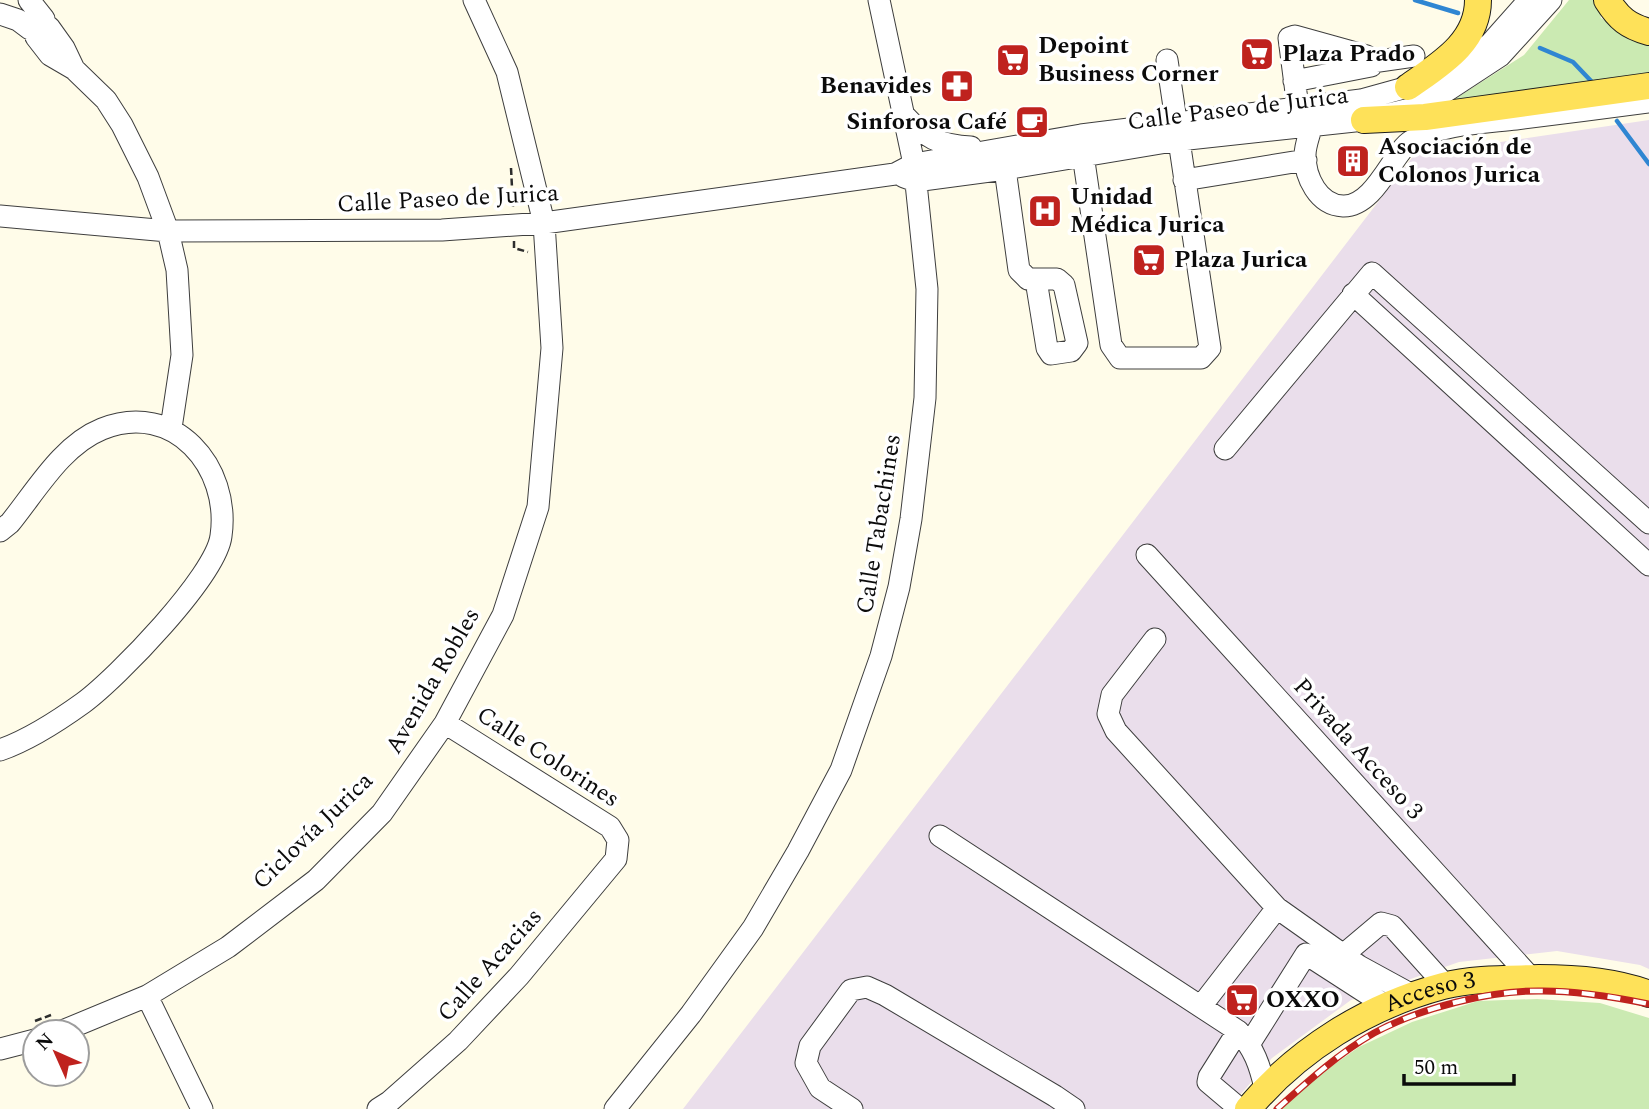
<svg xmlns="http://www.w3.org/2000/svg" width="1649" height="1109" viewBox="0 0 1649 1109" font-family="Spectral,serif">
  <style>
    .industrial { fill: #eadeeb }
    .green { fill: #cbeab2 }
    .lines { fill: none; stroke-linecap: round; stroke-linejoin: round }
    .stream { stroke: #2f86d2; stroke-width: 4.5 }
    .minor-casing { stroke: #3e3e3e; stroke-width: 23 }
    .major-casing { stroke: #1c1c1c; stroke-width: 28 }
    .path { stroke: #2d2d2d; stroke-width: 2.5; stroke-dasharray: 7 3.5; stroke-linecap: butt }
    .minor { stroke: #fff; stroke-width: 21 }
    .major { stroke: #fee159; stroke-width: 26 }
    .rail-casing { stroke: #bf221e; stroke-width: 7 }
    .rail { stroke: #fff; stroke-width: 4.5; stroke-dasharray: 13; stroke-linecap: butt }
    .labels { text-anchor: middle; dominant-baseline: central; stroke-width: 7; stroke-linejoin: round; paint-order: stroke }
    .poi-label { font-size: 24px; font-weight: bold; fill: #0b0b0b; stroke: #fff; text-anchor: start }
    .street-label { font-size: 24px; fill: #0b0b0b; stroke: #fff }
  </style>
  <rect width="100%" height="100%" fill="#fffce9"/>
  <path class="industrial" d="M1649 120V969L1640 965 1557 951 1459 962 1351 1000 1272 1058 1228 1109H683L1414 155Z"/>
  <path class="green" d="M1569 0H1597L1601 18 1649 45V84L1447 104 1524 55Z
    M1537 999 1600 1003 1649 1018V1109H1278L1302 1087 1359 1047 1412 1022 1478 1001Z"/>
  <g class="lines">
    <path class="stream" d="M1415 0 1458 13
      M1540 48 1573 62 1592 82
      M1617 121 1649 164"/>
    <g class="minor-casing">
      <path id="minor" d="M29 0 44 19
        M0 14 18 20 30 29
        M49 27 64 48 74 69 106 100 122 125 148 177 168 231 177 270 182 355 171 428
        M36 37 50 55 74 69
        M1372 62 1414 56
        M1294 81 1371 66 1372 62 1367 56 1295 36 1289 38 1298 108
        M903 114C924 137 940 146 971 147
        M1312 124C1310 134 1305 145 1305 155 1305 177 1318 205 1343 206 1375 207 1393 152 1411 141 1442 124 1481 123 1516 119 1560 113 1605 108 1649 102
        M1081 141 1111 345 1120 358H1201L1210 348 1167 60
        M1005 169 1019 270 1028 279H1057L1064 285 1077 343 1071 351 1051 354 1047 348 1036 280
        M904 177 915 181 1005 169 1179 140 1364 120 1410 109 1442 94 1500 56 1551 0
        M1184 180 1306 160
        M0 216 168 231 442 230 544 223 895 174 914 164 1081 135 1361 100 1408 87 1446 73 1490 44 1529 0
        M1353 294 1649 565
        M1225 449 1372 273 1649 523
        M0 531 10 523C36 491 62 445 102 429 174 400 231 467 221 536 216 576 117 678 83 703 58 721 29 740 0 750
        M1147 555 1531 978
        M1155 639 1112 695 1108 714 1116 731 1277 908 1359 966 1414 996
        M940 836 1238 1031C1254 1048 1260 1066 1265 1088
        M1343 955 1381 923 1392 926 1446 986
        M147 996 202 1109
        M1202 1005 1277 908
        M1238 1031 1209 1077 1208 1082 1240 1109
        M60 1032 147 996 228 947 316 880 382 813 445 723 503 615 538 507 552 348 544 223 507 72 474 0
        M1250 1043 1306 954 1385 1005
        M0 1049 35 1040
        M378 1109 389 1102 458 1041 519 976 616 859 618 840 610 827 445 723
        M615 1109 691 1014 753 928 798 851 841 770 881 656 899 587 911 519 925 398 927 289 914 164 879 0
        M852 1109 820 1088 806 1063 810 1046 851 990 867 987 885 995 1055 1096 1074 1109"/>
    </g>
    <g class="major-casing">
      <g id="major">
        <path d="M1607 0C1619 19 1628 26 1649 32"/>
        <path d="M1408 87C1439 65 1478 43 1478 0"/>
        <path d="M1364 120 1425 117 1649 86"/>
        <path id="s1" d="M1248 1109C1298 1049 1368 1006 1443 986 1474 978 1508 979 1539 978 1574 978 1616 981 1649 994"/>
      </g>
    </g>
    <path class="path" d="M511 168 513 207
      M514 241V248L528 252
      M35 1021 51 1015"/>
    <use href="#minor" class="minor"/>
    <use href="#major" class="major"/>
    <g class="rail-casing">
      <path id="rail" d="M1277 1109C1307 1082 1339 1053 1374 1033 1420 1008 1490 990 1543 991 1579 991 1614 997 1649 1004"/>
    </g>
    <use href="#rail" class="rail"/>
  </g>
  <defs>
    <g id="supermarket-square" transform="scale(1.75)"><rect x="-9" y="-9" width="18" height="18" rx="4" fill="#bf221e" stroke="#fff"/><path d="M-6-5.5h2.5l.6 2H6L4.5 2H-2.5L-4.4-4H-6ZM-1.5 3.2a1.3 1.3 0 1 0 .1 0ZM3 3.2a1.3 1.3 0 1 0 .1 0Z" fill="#fff"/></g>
    <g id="pharmacy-square" transform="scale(1.75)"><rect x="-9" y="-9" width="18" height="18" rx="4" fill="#bf221e" stroke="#fff"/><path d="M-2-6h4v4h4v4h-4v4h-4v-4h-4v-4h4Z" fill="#fff"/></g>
    <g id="cafe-square" transform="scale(1.75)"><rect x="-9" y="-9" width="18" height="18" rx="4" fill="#bf221e" stroke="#fff"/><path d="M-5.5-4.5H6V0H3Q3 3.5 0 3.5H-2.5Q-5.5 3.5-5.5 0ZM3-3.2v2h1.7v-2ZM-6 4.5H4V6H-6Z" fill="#fff"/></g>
    <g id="building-square" transform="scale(1.75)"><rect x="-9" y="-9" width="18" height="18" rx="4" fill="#bf221e" stroke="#fff"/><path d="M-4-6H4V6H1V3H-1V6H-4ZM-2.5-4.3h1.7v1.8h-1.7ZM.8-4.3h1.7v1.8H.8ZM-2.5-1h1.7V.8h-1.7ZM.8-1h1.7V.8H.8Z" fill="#fff"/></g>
    <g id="hospital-square" transform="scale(1.75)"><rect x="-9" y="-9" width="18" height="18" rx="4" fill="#bf221e" stroke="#fff"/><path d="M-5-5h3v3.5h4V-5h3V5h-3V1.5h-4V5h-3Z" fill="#fff"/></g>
  </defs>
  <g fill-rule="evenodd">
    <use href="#supermarket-square" x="1257" y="54"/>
    <use href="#supermarket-square" x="1013" y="60"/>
    <use href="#pharmacy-square" x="957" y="86"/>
    <use href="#cafe-square" x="1032" y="122"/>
    <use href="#building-square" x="1353" y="161"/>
    <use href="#hospital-square" x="1045" y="211"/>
    <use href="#supermarket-square" x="1149" y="260"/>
    <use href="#supermarket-square" x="1242" y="1000"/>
  </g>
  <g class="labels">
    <g class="poi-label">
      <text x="1038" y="46">Depoint<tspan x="1038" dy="28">Business Corner</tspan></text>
      <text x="1282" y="54">Plaza Prado</text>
      <text x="932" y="86" text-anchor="end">Benavides</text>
      <text x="1007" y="122" text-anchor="end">Sinforosa Café</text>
      <text x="1378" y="147">Asociación de<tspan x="1378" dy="28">Colonos Jurica</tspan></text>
      <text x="1070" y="197">Unidad<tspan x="1070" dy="28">Médica Jurica</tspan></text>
      <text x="1174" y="260">Plaza Jurica</text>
      <text x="1266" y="1000">OXXO</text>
    </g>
    <g class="street-label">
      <text transform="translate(1238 109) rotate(-7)">Calle Paseo de Jurica</text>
      <text transform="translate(448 199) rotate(-3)">Calle Paseo de Jurica</text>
      <text transform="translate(879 524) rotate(-81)">Calle Tabachines</text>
      <text transform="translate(433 681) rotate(-60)">Avenida Robles</text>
      <text transform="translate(1358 749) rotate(48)">Privada Acceso 3</text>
      <text transform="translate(548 757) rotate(33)">Calle Colorines</text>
      <text transform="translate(313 831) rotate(-44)">Ciclovía Jurica</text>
      <text transform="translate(490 965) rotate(-48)">Calle Acacias</text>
      <text stroke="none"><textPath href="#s1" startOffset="220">Acceso 3</textPath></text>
    </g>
  </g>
  <g transform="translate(56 1053) rotate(315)"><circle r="33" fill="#ffffff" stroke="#9d9d9d" stroke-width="2"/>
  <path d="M0-5L12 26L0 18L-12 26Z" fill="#bf221e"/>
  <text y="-10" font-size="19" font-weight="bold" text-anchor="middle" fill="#0b0b0b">N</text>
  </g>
  <path d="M1404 1074v10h110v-10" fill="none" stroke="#0b0b0b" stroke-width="3.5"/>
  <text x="1414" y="1074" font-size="21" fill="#0b0b0b" stroke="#ffffff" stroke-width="5" paint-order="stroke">50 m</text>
</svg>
